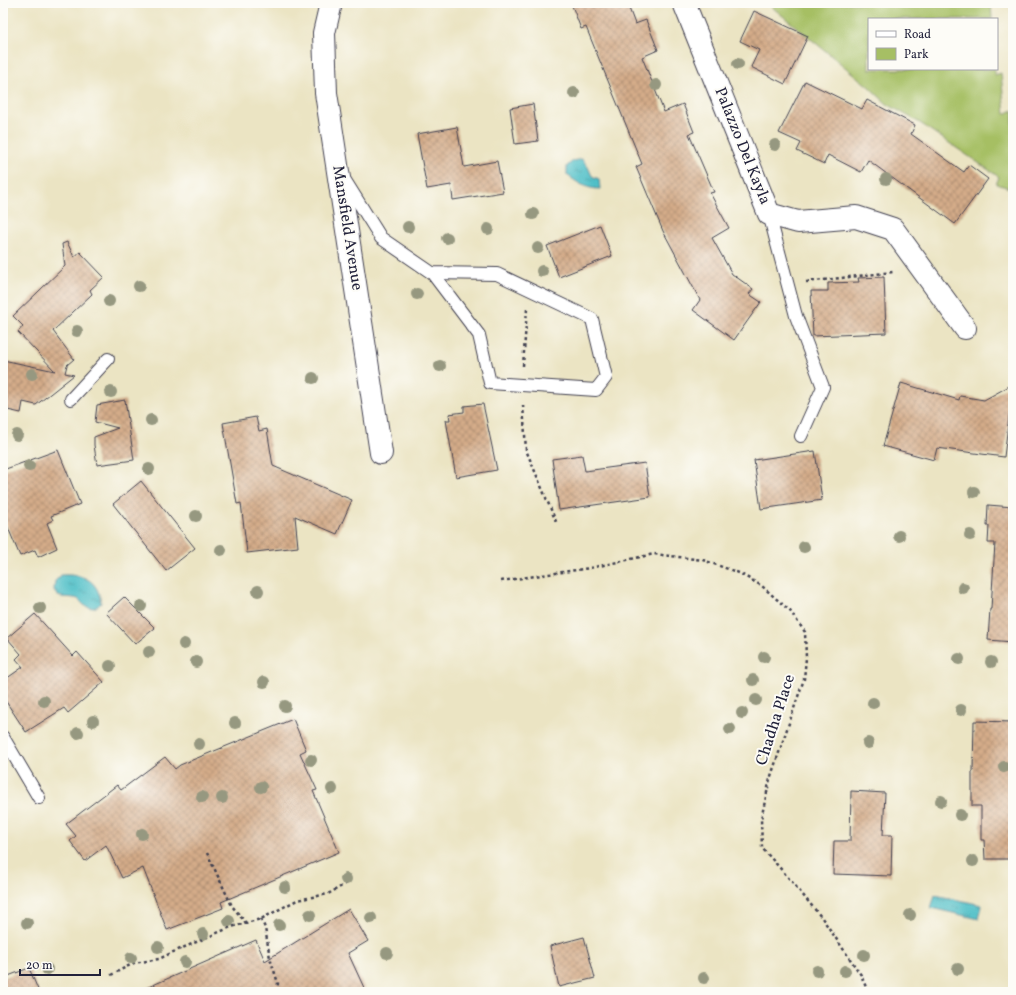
<svg xmlns="http://www.w3.org/2000/svg" width="1016" height="995" viewBox="0 0 1016 995" font-family="Vollkorn,serif">
  <style>
    .green { fill: #a6bf64; stroke: #647050 }
    .water { fill: url(#water-ripples); stroke: #397081 }
    .building { fill: url(#building-cross-hatch) }
    .lines { fill: none; stroke-linecap: round; stroke-linejoin: round }
    .lane-casing { stroke: #403f4f; stroke-width: 14 }
    .street-casing { stroke: #403f4f; stroke-width: 24 }
    .path { stroke: #403f4f; stroke-width: 2.5; stroke-dasharray: 3 3; stroke-linecap: butt }
    .lane { stroke: #fff; stroke-width: 12 }
    .street { stroke: #fff; stroke-width: 22 }
    .tree { fill: #969880 }
    .labels { text-anchor: middle; dominant-baseline: central; stroke-width: 4; stroke-linejoin: round; paint-order: stroke }
    .street-label { font-size: 16px; fill: #22223b; stroke: #fdfcf7 }
  </style>
  <defs>
    <pattern id="water-ripples" width="26" height="14" patternUnits="userSpaceOnUse"><rect width="26" height="14" fill="#50bfc7"/><path d="M2 4q2-2 4 0t4 0M15 11q2-2 4 0t4 0" fill="none" stroke="#429ba3"/></pattern>
    <pattern id="building-cross-hatch" width="8" height="8" patternUnits="userSpaceOnUse"><rect width="8" height="8" fill="#d4ac89"/><path d="M0 0l8 8M0 8l8-8" fill="none" stroke="#ac8c71"/></pattern>
  </defs>
  <rect width="100%" height="100%" fill="#fdfcf7"/>
  <filter id="ink" filterUnits="userSpaceOnUse"><feTurbulence type="fractalNoise" baseFrequency=".025" numOctaves="2"/><feDisplacementMap in="SourceGraphic" scale="8" xChannelSelector="R" yChannelSelector="G"/><feConvolveMatrix kernelMatrix="1 2 1 2 8 2 1 2 1" color-interpolation-filters="sRGB"/></filter>
  <filter id="wash" filterUnits="userSpaceOnUse"><feTurbulence type="fractalNoise" baseFrequency=".012" numOctaves="4" result="noise"/><feDisplacementMap in="SourceGraphic" scale="16" xChannelSelector="R" yChannelSelector="G"/><feGaussianBlur stdDeviation="0.9" result="paint"/><feColorMatrix in="noise" values="0 0 0 0 0 0 0 0 0 0 0 0 0 0 0 0 0 1.4 0 .05"/><feComposite in="paint" operator="in"/></filter>
  <g filter="url(#wash)">
    <rect width="100%" height="100%" fill="#ebe4c3"/>
    <path class="green" d="M767 3H991L992 19H869V69H995V75L1001 73 1005 114 1013 110V189L996 184 999 177 920 123 887 104 868 86Z"/>
    <path class="water" d="M582 159 588 167 592 176 599 179 600 189C586 189 578 183 567 175V166L573 161Z
      M61 575C83 574 98 579 101 603 97 608 91 610 84 605 80 602 81 599 74 598 69 597 63 598 58 596L54 590 55 581Z
      M935 895 982 905 979 919 931 908Z"/>
    <g id="blocks">
      <path class="building" d="M571 3H627L635 24 646 20 658 50 642 57 664 112 683 104 694 132 689 134 714 192 710 193 729 228 712 238 732 274 753 289 749 294 761 302 734 340 693 310 700 300 663 231 636 167 642 164 586 27 581 29Z
        M754 11 808 36 785 84 751 67 759 50 740 41Z
        M805 81 862 109 867 100 915 125 911 134 964 172 969 165 988 179 955 224 868 160 861 172 828 155 824 164 797 151 801 143 779 133Z
        M533 104 538 141 515 144 510 108Z
        M457 127 464 167 497 161 503 192 453 200 451 185 427 189 417 134Z
        M600 225 612 256 559 277 547 246Z
        M67 242 74 257 80 252 104 277 90 290 92 294 53 331 74 359 67 365 65 373 74 375 36 405 23 402 21 413 3 409V360L55 371 18 332 23 326 13 316 65 266 62 244Z
        M884 277 886 333 813 336 811 291H828V283L859 282 858 278Z
        M901 383 959 400 960 396 984 400 1013 384 1004 457 937 448 934 460 883 446Z
        M125 400 134 460 97 465 94 445V437L118 428 95 422 97 405Z
        M483 404 497 470 456 477 446 420H450L449 414 464 412V406Z
        M256 417 259 431 267 429 273 466 352 500 337 534 295 516 298 547 247 553 241 503 237 504 223 423Z
        M58 450 80 504 51 516 53 520 47 523 57 548 38 557 35 550 20 556 3 516V470Z
        M815 451 822 500 761 509 754 460Z
        M582 455 585 471 645 463 650 497 559 510 552 459Z
        M141 481 195 548 166 571 113 504Z
        M988 505 1013 507V642L988 640 990 609H991L995 543H988L989 526H987Z
        M124 597 155 628 135 644 106 613Z
        M35 614 73 656 77 652 104 682 68 713 64 708 26 732 3 697V681L23 667 16 659 21 654 7 638Z
        M293 719 306 750 300 753 317 790 313 791 339 852 221 902 223 908 167 930 143 868 122 878 106 845 85 861 70 841 76 836 66 824 117 785 121 790 165 757 175 769 180 765Z
        M974 721 1013 722V859H985L984 840H981V806H972V772H973Z
        M851 791 885 793 883 835H892L891 876 833 874 834 841H850Z
        M349 909 368 941 348 953 366 992H137L256 940 265 961Z
        M584 937 595 978 559 987 550 946Z
        M29 968 39 992H3V978Z"/>
    </g>
  </g>
  <g filter="url(#ink)">
    <use href="#blocks" fill-opacity="0" stroke="#403f4f" stroke-width="1"/>
    <g class="lines">
      <g class="lane-casing">
        <path id="lane" d="M344 179 381 238 432 273 497 274 592 319 606 377 596 390 490 383 479 335 432 273
          M769 214 796 316 823 387 801 436
          M71 399 108 359
          M3 737 39 798"/>
      </g>
      <g class="street-casing">
        <path id="street" d="M331 3 324 33 326 93 381 453
          M684 3 769 214 798 222 856 217 893 229 965 328"/>
      </g>
      <path class="path" d="M806 282 893 272
        M523 366 527 309
        M523 405 526 450 557 524
        M501 581 590 568 654 554 703 560 739 573 762 586 790 611 805 632 806 658 804 679 770 779 761 819 762 848 787 876 822 918 861 975 868 992
        M207 853 232 906 246 923
        M261 919 265 928 270 958 278 983 277 992
        M111 975 134 963 159 959 171 953 231 927 261 919 297 900 328 894 349 882"/>
      <use href="#lane" class="lane"/>
      <use href="#street" class="street"/>
    </g>
    <g class="tree">
      <circle cx="738" cy="64" r="6"/>
      <circle cx="656" cy="85" r="6"/>
      <circle cx="574" cy="93" r="6"/>
      <circle cx="775" cy="145" r="6"/>
      <circle cx="886" cy="179" r="6"/>
      <circle cx="533" cy="214" r="6"/>
      <circle cx="408" cy="227" r="6"/>
      <circle cx="488" cy="229" r="6"/>
      <circle cx="447" cy="238" r="6"/>
      <circle cx="538" cy="248" r="6"/>
      <circle cx="542" cy="271" r="6"/>
      <circle cx="139" cy="286" r="6"/>
      <circle cx="417" cy="294" r="6"/>
      <circle cx="109" cy="301" r="6"/>
      <circle cx="77" cy="331" r="6"/>
      <circle cx="440" cy="366" r="6"/>
      <circle cx="32" cy="374" r="6"/>
      <circle cx="313" cy="378" r="6"/>
      <circle cx="111" cy="392" r="6"/>
      <circle cx="151" cy="420" r="6"/>
      <circle cx="17" cy="435" r="6"/>
      <circle cx="29" cy="466" r="6"/>
      <circle cx="149" cy="469" r="6"/>
      <circle cx="974" cy="492" r="6"/>
      <circle cx="196" cy="516" r="6"/>
      <circle cx="970" cy="535" r="6"/>
      <circle cx="899" cy="536" r="6"/>
      <circle cx="804" cy="547" r="6"/>
      <circle cx="221" cy="550" r="6"/>
      <circle cx="963" cy="588" r="6"/>
      <circle cx="258" cy="591" r="6"/>
      <circle cx="141" cy="606" r="6"/>
      <circle cx="40" cy="608" r="6"/>
      <circle cx="184" cy="644" r="6"/>
      <circle cx="149" cy="652" r="6"/>
      <circle cx="764" cy="657" r="6"/>
      <circle cx="959" cy="659" r="6"/>
      <circle cx="196" cy="662" r="6"/>
      <circle cx="991" cy="662" r="6"/>
      <circle cx="110" cy="666" r="6"/>
      <circle cx="753" cy="680" r="6"/>
      <circle cx="264" cy="682" r="6"/>
      <circle cx="756" cy="700" r="6"/>
      <circle cx="44" cy="701" r="6"/>
      <circle cx="873" cy="703" r="6"/>
      <circle cx="285" cy="706" r="6"/>
      <circle cx="961" cy="710" r="6"/>
      <circle cx="742" cy="713" r="6"/>
      <circle cx="93" cy="721" r="6"/>
      <circle cx="235" cy="723" r="6"/>
      <circle cx="730" cy="729" r="6"/>
      <circle cx="78" cy="733" r="6"/>
      <circle cx="868" cy="743" r="6"/>
      <circle cx="199" cy="744" r="6"/>
      <circle cx="311" cy="760" r="6"/>
      <circle cx="1004" cy="767" r="6"/>
      <circle cx="261" cy="787" r="6"/>
      <circle cx="332" cy="789" r="6"/>
      <circle cx="202" cy="797" r="6"/>
      <circle cx="222" cy="798" r="6"/>
      <circle cx="941" cy="801" r="6"/>
      <circle cx="960" cy="815" r="6"/>
      <circle cx="142" cy="834" r="6"/>
      <circle cx="973" cy="861" r="6"/>
      <circle cx="346" cy="879" r="6"/>
      <circle cx="285" cy="887" r="6"/>
      <circle cx="310" cy="915" r="6"/>
      <circle cx="910" cy="915" r="6"/>
      <circle cx="371" cy="918" r="6"/>
      <circle cx="229" cy="921" r="6"/>
      <circle cx="27" cy="923" r="6"/>
      <circle cx="279" cy="925" r="6"/>
      <circle cx="203" cy="934" r="6"/>
      <circle cx="158" cy="947" r="6"/>
      <circle cx="387" cy="953" r="6"/>
      <circle cx="864" cy="955" r="6"/>
      <circle cx="131" cy="958" r="6"/>
      <circle cx="185" cy="962" r="6"/>
      <circle cx="47" cy="969" r="6"/>
      <circle cx="958" cy="969" r="6"/>
      <circle cx="817" cy="971" r="6"/>
      <circle cx="845" cy="971" r="6"/>
      <circle cx="704" cy="978" r="6"/>
    </g>
  </g>
  <g class="labels">
    <g class="street-label">
      <text transform="translate(742 146) rotate(68)">Palazzo Del Kayla</text>
      <text transform="translate(347 228) rotate(81)">Mansfield Avenue</text>
      <text transform="translate(776 720) rotate(-72)">Chadha Place</text>
    </g>
  </g>
  <rect width="1016" height="995" fill="none" stroke="#fdfcf7" stroke-width="16"/>
  <rect x="868" y="18" width="130" height="52" fill="#fdfcf7" stroke="#a5a5ac"/>
  <rect x="876" y="31" width="20" height="6" fill="#ffffff" stroke="#a5a5ac"/>
  <text x="904" y="38" font-size="12" fill="#22223b">Road</text>
  <rect x="876" y="48" width="20" height="12" fill="#a6bf64" stroke="#a5a5ac"/>
  <text x="904" y="58" font-size="12" fill="#22223b">Park</text>
  <path d="M20 969v6h80v-6" fill="none" stroke="#22223b" stroke-width="2"/>
  <text x="26" y="969" font-size="12" fill="#22223b" stroke="#fdfcf7" stroke-width="3" paint-order="stroke">20 m</text>
</svg>
